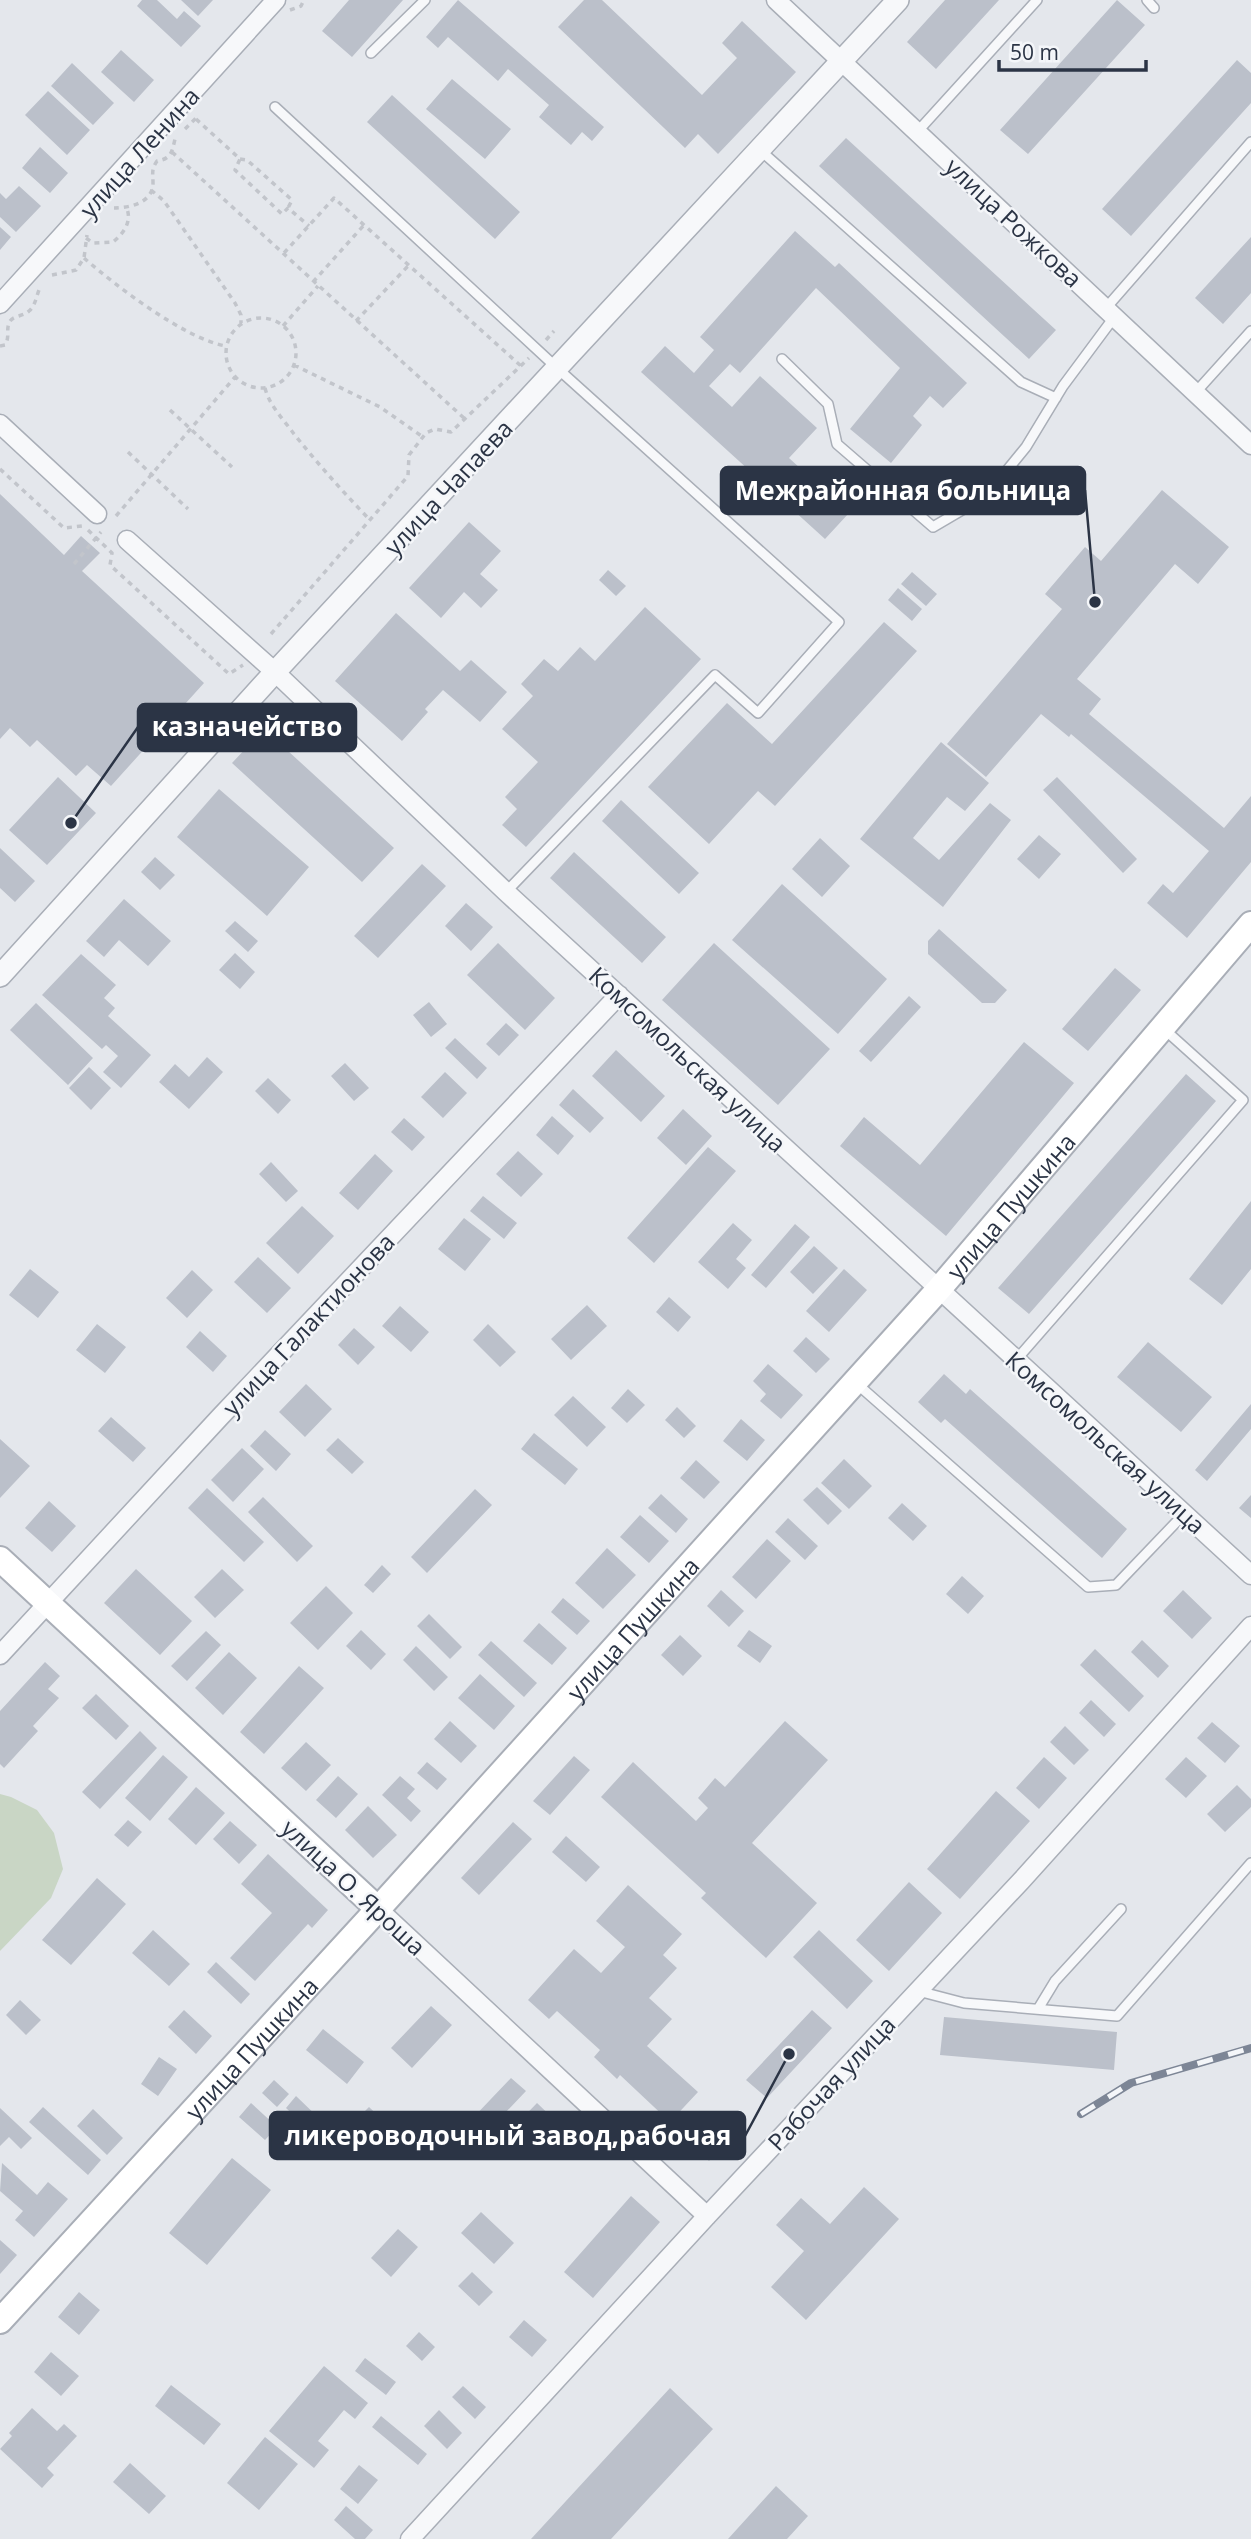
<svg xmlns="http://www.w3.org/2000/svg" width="1251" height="2539" viewBox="0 0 1251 2539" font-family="'Open Sans',sans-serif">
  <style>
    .green { fill: #c9d6c5 }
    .building { fill: #bbc0ca }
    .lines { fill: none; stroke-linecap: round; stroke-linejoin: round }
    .service-casing { stroke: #a9aeb7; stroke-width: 12 }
    .minor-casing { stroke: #a9aeb7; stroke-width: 21 }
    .tertiary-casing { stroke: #a9aeb7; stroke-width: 24 }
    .secondary-casing { stroke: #a9aeb7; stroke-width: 28 }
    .path { stroke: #c2c5cb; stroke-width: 3.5; stroke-dasharray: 5 5; stroke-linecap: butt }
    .service { stroke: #f7f8fa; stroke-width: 9 }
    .minor { stroke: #f7f8fa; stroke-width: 18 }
    .tertiary { stroke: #f7f8fa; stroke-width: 21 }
    .secondary { stroke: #fff; stroke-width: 24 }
    .rail-casing { stroke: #7d8696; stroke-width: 8 }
    .rail { stroke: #f4f6f9; stroke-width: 5; stroke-dasharray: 16; stroke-linecap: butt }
    .labels { text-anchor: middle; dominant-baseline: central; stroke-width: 5; stroke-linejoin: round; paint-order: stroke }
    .street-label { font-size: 24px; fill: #2b3445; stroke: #f4f6f9 }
    .leader { fill: none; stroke: #2b3445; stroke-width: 2.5 }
    .callout-dot { fill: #2b3445; stroke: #f4f6f9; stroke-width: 2.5 }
    .callout { fill: #2b3445; stroke: #2b3445; stroke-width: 2.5 }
    .callout-label { font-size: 26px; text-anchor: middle; font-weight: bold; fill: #fff }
  </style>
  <rect width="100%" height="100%" fill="#e4e7ec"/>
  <path class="green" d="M0 1794 11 1797 37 1810 54 1833 63 1869 51 1898 0 1951Z"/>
  <path class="building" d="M142 0H157L177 19 184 11 201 26 181 47 137 6Z
    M181 0H213L198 16Z
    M349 0H403L352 57 322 31Z
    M458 0 604 127 592 141 582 132 571 145 539 117 549 105 508 69 498 81 448 37 438 48 426 37Z
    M584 0H602L702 95 737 58 722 43 742 21 796 72 718 154 698 134 685 148 558 27Z
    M945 0H999L936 69 907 42Z
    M1117 0 1145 25 1028 154 1000 130Z
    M121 50 154 80 134 102 101 72Z
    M1237 60 1251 73V103L1131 236 1102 209Z
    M72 63 114 103 93 125 51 86Z
    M452 79 511 129 485 159 426 109Z
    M48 91 90 130 67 155 25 115Z
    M392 95 520 212 495 239 367 122Z
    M846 138 1056 330 1029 359 819 166Z
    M40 147 68 173 50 193 22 168Z
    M19 186 41 206 16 232 0 217V193L6 199Z
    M0 227 11 237 0 250Z
    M795 231 835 267 839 263 967 383 943 408 930 396 913 416 922 425 891 463 850 429 900 368 816 288 740 373 730 364 709 386 732 407 760 376 817 428 789 458 849 513 825 539 641 372 665 346 694 373 714 350 700 337Z
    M1251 237V293L1223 324 1195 298Z
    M1162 490 1229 547 1198 584 1175 564 1077 679 1101 699 1089 714 1224 828 1251 796V862L1187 938 1147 903 1163 884 1173 893 1209 851 1071 734 1069 737 1041 714 986 777 947 744 1062 609 1045 594 1085 547 1101 561Z
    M0 494 64 555 81 536 100 553 82 571 204 683 111 786 87 765 76 776 37 740 30 747 10 728 0 739Z
    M469 522 501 551 480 574 498 590 481 608 464 592 441 618 409 588Z
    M608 570 626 586 616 596 599 580Z
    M912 572 937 594 926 606 901 584Z
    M898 588 922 609 912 621 888 600Z
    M645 607 701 659 526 847 502 825 517 809 505 797 538 762 502 729 533 696 521 684 544 659 558 671 580 647 595 661Z
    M396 613 460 671 471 660 507 692 480 722 443 690 425 709 428 712 402 741 335 681Z
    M884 622 917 651 775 806 758 791 709 844 648 787 727 703 772 744Z
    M264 729 394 848 362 882 232 763Z
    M941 742 989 783 965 811 947 797 913 838 939 860 990 803 1011 820 943 907 860 839Z
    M58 777 96 813 47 865 9 830Z
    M1057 777 1137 859 1123 873 1043 790Z
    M219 789 309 867 267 916 177 837Z
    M621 800 699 873 679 894 602 821Z
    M1039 835 1061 854 1039 879 1017 859Z
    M820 838 850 866 822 897 792 869Z
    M0 848 35 881 15 902 0 888Z
    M574 852 666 937 642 963 550 878Z
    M155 857 175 875 160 890 141 872Z
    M422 864 446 886 378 958 354 936Z
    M782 884 887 979 838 1034 732 940Z
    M124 899 171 941 148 966 119 940 104 957 86 941Z
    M466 903 493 927 471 951 445 926Z
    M235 921 258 941 248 952 225 931Z
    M939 929 1007 990 995 1003H982L928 954V941Z
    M498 943 555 998 525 1030 467 975Z
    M714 943 830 1049 778 1105 662 1000Z
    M235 953 255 972 240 989 219 970Z
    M81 954 116 985 104 998 115 1008 108 1016 151 1055 121 1088 103 1072 118 1056 106 1045 102 1049 42 995Z
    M1115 968 1141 990 1088 1051 1062 1029Z
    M909 996 921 1007 871 1062 859 1051Z
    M429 1002 447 1024 431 1037 413 1015Z
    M36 1003 93 1058 68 1085 10 1030Z
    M506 1023 519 1035 499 1056 486 1044Z
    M455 1038 487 1068 477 1079 445 1048Z
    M1024 1042 1074 1083 946 1236 840 1146 864 1117 920 1165Z
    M616 1050 665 1096 641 1122 592 1076Z
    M207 1057 223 1072 189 1109 159 1082 175 1064 189 1077Z
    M345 1063 369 1088 354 1101 331 1076Z
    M89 1067 111 1088 91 1110 69 1088Z
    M445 1072 467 1093 443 1118 421 1097Z
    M1186 1074 1216 1101 1029 1314 998 1288Z
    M268 1078 291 1100 278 1114 255 1091Z
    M573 1089 604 1118 590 1133 559 1105Z
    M683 1109 712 1136 686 1165 657 1138Z
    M552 1116 574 1136 558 1155 536 1135Z
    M404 1118 425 1137 412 1151 391 1132Z
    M708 1147 736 1171 654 1263 627 1238Z
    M518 1151 543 1174 521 1197 496 1174Z
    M375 1154 393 1171 358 1210 339 1193Z
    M271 1162 298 1191 286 1202 259 1174Z
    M483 1196 517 1223 504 1239 470 1211Z
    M1251 1201V1269L1222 1305 1189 1279Z
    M302 1206 334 1236 298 1274 266 1243Z
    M464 1218 491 1239 465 1271 438 1249Z
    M733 1223 752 1240 736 1259 746 1268 728 1289 698 1262Z
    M795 1224 810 1237 766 1288 751 1275Z
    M814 1246 838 1268 813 1294 790 1272Z
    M258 1257 291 1288 267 1313 234 1282Z
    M30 1269 59 1292 38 1318 9 1295Z
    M844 1269 867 1290 829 1332 806 1311Z
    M192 1270 213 1290 187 1318 166 1298Z
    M669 1297 691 1317 678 1332 656 1312Z
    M587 1305 607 1326 571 1360 551 1339Z
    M400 1306 429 1332 411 1352 382 1326Z
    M97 1324 126 1347 105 1373 76 1350Z
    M488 1324 516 1352 500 1367 473 1340Z
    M354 1328 375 1347 358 1365 338 1345Z
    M200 1331 227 1356 213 1372 186 1347Z
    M806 1337 830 1359 816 1373 793 1351Z
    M1148 1342 1212 1397 1181 1432 1117 1377Z
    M768 1364 803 1395 781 1419 760 1401 766 1394 753 1381Z
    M944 1374 966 1394 970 1389 1127 1529 1102 1558 945 1419 941 1423 918 1402Z
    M306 1384 332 1409 305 1437 279 1412Z
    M628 1389 645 1405 627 1423 611 1408Z
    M573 1396 606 1427 587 1447 554 1415Z
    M1251 1404V1429L1207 1481 1195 1470Z
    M677 1407 696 1426 684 1438 665 1420Z
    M111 1417 146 1448 133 1462 98 1431Z
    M741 1419 765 1440 747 1461 723 1441Z
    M265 1430 291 1454 276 1471 250 1446Z
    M534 1433 578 1469 565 1485 521 1449Z
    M338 1438 364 1462 352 1474 326 1450Z
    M0 1439 30 1466 0 1498Z
    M242 1448 264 1469 233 1502 211 1480Z
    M844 1459 872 1486 849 1509 821 1483Z
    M696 1460 720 1482 704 1499 680 1478Z
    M817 1487 842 1511 828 1525 803 1500Z
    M207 1488 264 1542 244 1562 188 1508Z
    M475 1489 492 1505 427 1573 411 1557Z
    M661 1494 688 1519 676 1533 648 1508Z
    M1251 1495V1518L1239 1508Z
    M263 1497 313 1546 297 1562 248 1512Z
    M49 1501 76 1526 52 1552 25 1528Z
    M902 1503 927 1526 913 1541 888 1518Z
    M640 1515 669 1541 649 1563 620 1537Z
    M788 1518 818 1546 805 1560 775 1532Z
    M767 1539 791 1561 756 1599 732 1577Z
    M607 1548 636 1575 603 1609 575 1583Z
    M382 1565 391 1574 373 1593 364 1585Z
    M136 1569 192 1621 160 1655 104 1603Z
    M222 1569 244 1590 215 1618 194 1597Z
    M962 1576 984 1596 968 1614 946 1594Z
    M326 1586 353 1613 318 1650 290 1623Z
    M721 1590 744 1611 729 1627 707 1606Z
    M1183 1590 1212 1618 1192 1639 1163 1611Z
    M563 1598 590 1621 577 1635 551 1612Z
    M429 1614 462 1647 450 1659 417 1626Z
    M539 1623 567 1648 552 1665 523 1641Z
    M361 1630 386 1654 371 1670 346 1646Z
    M749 1630 772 1646 760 1663 737 1646Z
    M206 1631 221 1645 187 1681 171 1666Z
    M680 1635 702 1656 683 1676 661 1655Z
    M1142 1640 1169 1666 1158 1678 1131 1652Z
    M491 1641 537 1683 524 1697 478 1655Z
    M416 1646 448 1677 434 1691 403 1660Z
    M1095 1649 1144 1696 1129 1712 1080 1665Z
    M229 1652 257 1678 223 1715 195 1688Z
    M45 1662 60 1676 48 1689 59 1698 33 1726 38 1731 4 1768 0 1764V1711Z
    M299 1666 324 1688 264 1754 240 1732Z
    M480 1674 515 1706 494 1730 458 1698Z
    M96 1694 129 1726 116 1740 82 1708Z
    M1091 1700 1116 1724 1104 1737 1079 1713Z
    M450 1721 477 1746 461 1763 434 1739Z
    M785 1721 828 1760 752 1843 817 1903 766 1958 701 1898 706 1893 601 1797 633 1762 696 1821 708 1808 698 1798 715 1778 725 1787Z
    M1212 1722 1240 1746 1225 1763 1197 1738Z
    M1065 1726 1089 1750 1074 1765 1050 1742Z
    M140 1731 157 1748 100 1809 82 1792Z
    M306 1742 331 1765 306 1791 281 1768Z
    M163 1755 188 1777 150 1821 125 1798Z
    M574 1756 590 1770 550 1815 533 1801Z
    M1044 1757 1067 1778 1039 1809 1016 1788Z
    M1186 1757 1207 1776 1186 1798 1165 1779Z
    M427 1762 447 1779 437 1790 417 1773Z
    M338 1776 358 1794 336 1818 316 1800Z
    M400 1776 415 1789 407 1798 421 1811 411 1822 382 1795Z
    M1237 1785 1251 1799V1807L1225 1832 1207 1814Z
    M196 1787 225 1813 196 1845 168 1819Z
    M996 1791 1030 1821 960 1899 927 1869Z
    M368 1806 397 1835 373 1858 345 1830Z
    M128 1820 142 1832 128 1847 114 1835Z
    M230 1821 257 1845 239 1864 213 1839Z
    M513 1822 532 1839 479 1895 461 1878Z
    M566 1836 600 1867 586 1882 552 1852Z
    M268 1854 328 1910 312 1928 308 1924 255 1981 230 1958 272 1913 241 1884Z
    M97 1878 126 1904 71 1965 42 1940Z
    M909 1882 942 1913 889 1971 856 1940Z
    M628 1885 682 1934 663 1955 677 1968 649 1998 672 2019 647 2046 698 2092 670 2122 620 2075 617 2079 594 2057 600 2050 557 2011 549 2019 528 2000 574 1949 601 1973 625 1947 596 1921Z
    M153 1930 190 1964 169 1986 132 1953Z
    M819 1930 873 1981 847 2009 793 1957Z
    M216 1962 250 1994 241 2004 207 1972Z
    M20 2000 41 2020 26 2035 6 2015Z
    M431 2006 452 2025 412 2068 391 2048Z
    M184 2010 212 2036 196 2054 168 2027Z
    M812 2010 832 2028 767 2098 746 2080Z
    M944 2017 1117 2032 1114 2070 940 2055Z
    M323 2029 364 2062 347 2084 306 2050Z
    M159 2057 177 2069 158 2096 141 2084Z
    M511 2078 526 2091 465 2155 450 2142Z
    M274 2080 289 2094 277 2107 262 2093Z
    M296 2096 323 2122 312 2133 286 2108Z
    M251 2103 277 2127 265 2140 239 2117Z
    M537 2103 559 2124 531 2154 509 2132Z
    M43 2107 101 2160 88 2175 29 2122Z
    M369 2107 389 2126 368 2147 348 2128Z
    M0 2108 32 2138 21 2149 9 2137 0 2146Z
    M93 2109 123 2138 107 2155 77 2126Z
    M714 2122 730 2138 709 2161 692 2145Z
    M232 2158 271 2190 207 2265 169 2233Z
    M2 2163 37 2195 48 2182 68 2199 34 2237 15 2220 23 2211 0 2191Z
    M864 2187 899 2219 806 2320 771 2287 804 2251 776 2225 801 2198 830 2224Z
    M631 2196 660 2222 593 2298 564 2272Z
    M481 2212 514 2243 494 2264 461 2233Z
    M398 2229 418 2247 391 2277 371 2258Z
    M0 2240 17 2255 0 2274Z
    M472 2272 493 2292 479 2306 458 2286Z
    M79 2292 100 2310 79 2335 58 2317Z
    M524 2320 547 2340 532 2357 509 2337Z
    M419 2332 435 2347 422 2361 406 2346Z
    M51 2352 79 2376 61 2396 34 2372Z
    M365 2358 396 2382 386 2395 355 2371Z
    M324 2366 368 2403 355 2419 344 2410 318 2441 329 2450 314 2468 269 2431Z
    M171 2385 221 2424 204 2445 155 2406Z
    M463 2386 486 2407 475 2419 452 2397Z
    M670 2388 713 2429 611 2539H531Z
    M32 2408 57 2431 64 2424 77 2436 47 2468 54 2475 42 2488 0 2449 12 2436 9 2433Z
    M439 2410 462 2433 447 2449 424 2426Z
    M381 2416 427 2454 418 2465 372 2427Z
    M265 2437 298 2464 259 2510 227 2483Z
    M130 2463 166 2496 149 2514 113 2482Z
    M359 2465 378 2480 358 2504 340 2489Z
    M776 2486 808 2516 787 2539H728Z
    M346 2506 373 2530 365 2539H355L334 2520Z"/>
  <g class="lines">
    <g class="service-casing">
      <path id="service" d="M1147 0 1154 8
        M371 53 425 0
        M275 107 557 368 839 622 758 713 715 675 506 892
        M918 131 1037 0
        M760 150 1021 382 1056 398
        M1106 308 1251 142
        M782 359 828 404 837 444 933 527 986 496 1026 447 1063 386 1115 316
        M1196 392 1251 331
        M1016 1360 1243 1100 1164 1029
        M856 1383 1088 1587 1116 1585 1184 1514
        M918 1991 964 2003 1117 2016 1251 1863
        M1038 2009 1055 1981 1121 1909"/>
    </g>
    <g class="minor-casing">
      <path id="minor" d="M776 0 1251 445
        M0 304 276 0
        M0 424 97 514
        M127 540 275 672 506 892 1251 1575
        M0 1655 220 1417 619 995
        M378 1909 707 2216
        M410 2539 707 2216 1021 1881 1251 1626"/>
    </g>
    <g class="tertiary-casing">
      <path id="tertiary" d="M0 976 275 672 898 0"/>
    </g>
    <g class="secondary-casing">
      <g id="secondary">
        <path d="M0 1559 378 1909"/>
        <path id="s1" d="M0 2321 378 1909 939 1289 1251 924"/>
      </g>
    </g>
    <path class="path" d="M290 10 301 6 304 0
      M196 119 240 159 235 170 282 214 288 208 309 226
      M185 129 199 115
      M172 152 465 419
      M240 159 247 160 292 200 288 208
      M151 190 164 201 235 303 241 315V323
      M114 208C129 208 153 203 153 183 153 173 151 170 157 161 171 159 172 152 175 139
      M86 238 93 243 113 242C123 234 132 222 127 209
      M284 253 334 198 521 366
      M84 258C116 286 185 339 226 346
      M52 275 76 270 84 258 87 235
      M313 282 364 225
      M226 353a35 35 0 1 1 70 0a35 35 0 1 1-70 0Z
      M356 321 409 265
      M283 326 318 286
      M546 340 554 331
      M0 346 5 345C10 337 6 331 9 323 12 315 23 317 29 311 35 306 36 298 39 290
      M294 365 380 407 423 437
      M265 388C269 405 284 420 294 434 318 464 343 492 370 520
      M170 410 232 467
      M128 452 188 509
      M0 469 64 528 82 526
      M116 516 235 377
      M88 530 112 553 110 565 229 674 243 665
      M74 564 101 532
      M271 634 408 476 409 455 426 433 435 429 451 432 529 358"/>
    <use href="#service" class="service"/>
    <use href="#minor" class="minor"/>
    <use href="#tertiary" class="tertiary"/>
    <use href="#secondary" class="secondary"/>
    <g class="rail-casing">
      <path id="rail" d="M1081 2114 1131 2083 1251 2048"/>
    </g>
    <use href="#rail" class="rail"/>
  </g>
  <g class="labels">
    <g class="street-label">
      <text transform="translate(139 152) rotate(-48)">улица Ленина</text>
      <text transform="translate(1014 222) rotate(43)">улица Рожкова</text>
      <text transform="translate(448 487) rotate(-47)">улица Чапаева</text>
      <text transform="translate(688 1059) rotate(43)">Комсомольская улица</text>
      <text stroke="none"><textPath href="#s1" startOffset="1505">улица Пушкина</textPath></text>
      <text transform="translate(308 1324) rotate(-47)">улица Галактионова</text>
      <text transform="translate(1106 1442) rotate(42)">Комсомольская улица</text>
      <text stroke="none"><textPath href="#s1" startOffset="938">улица Пушкина</textPath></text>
      <text transform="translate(354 1887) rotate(43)">улица О. Яроша</text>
      <text stroke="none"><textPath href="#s1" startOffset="371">улица Пушкина</textPath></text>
      <text transform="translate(831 2083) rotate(-47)">Рабочая улица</text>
    </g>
  </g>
  <path class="leader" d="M1095 602L1085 490M71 823L138 727M789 2054L745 2136"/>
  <g class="callout-dot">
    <circle cx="1095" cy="602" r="7"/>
    <circle cx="71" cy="823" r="7"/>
    <circle cx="789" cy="2054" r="7"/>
  </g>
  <g class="callout">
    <rect x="721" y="467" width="364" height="47" rx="7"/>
    <rect x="138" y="704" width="218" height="47" rx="7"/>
    <rect x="270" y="2112" width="475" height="47" rx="7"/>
  </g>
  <g class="callout-label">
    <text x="903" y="500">Межрайонная больница</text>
    <text x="247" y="736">казначейство</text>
    <text x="508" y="2145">ликероводочный завод,рабочая</text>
  </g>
  <path d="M999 60v10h147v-10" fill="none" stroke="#2b3445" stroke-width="3.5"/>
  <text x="1010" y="60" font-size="21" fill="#2b3445" stroke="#f4f6f9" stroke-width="5" paint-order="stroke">50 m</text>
</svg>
